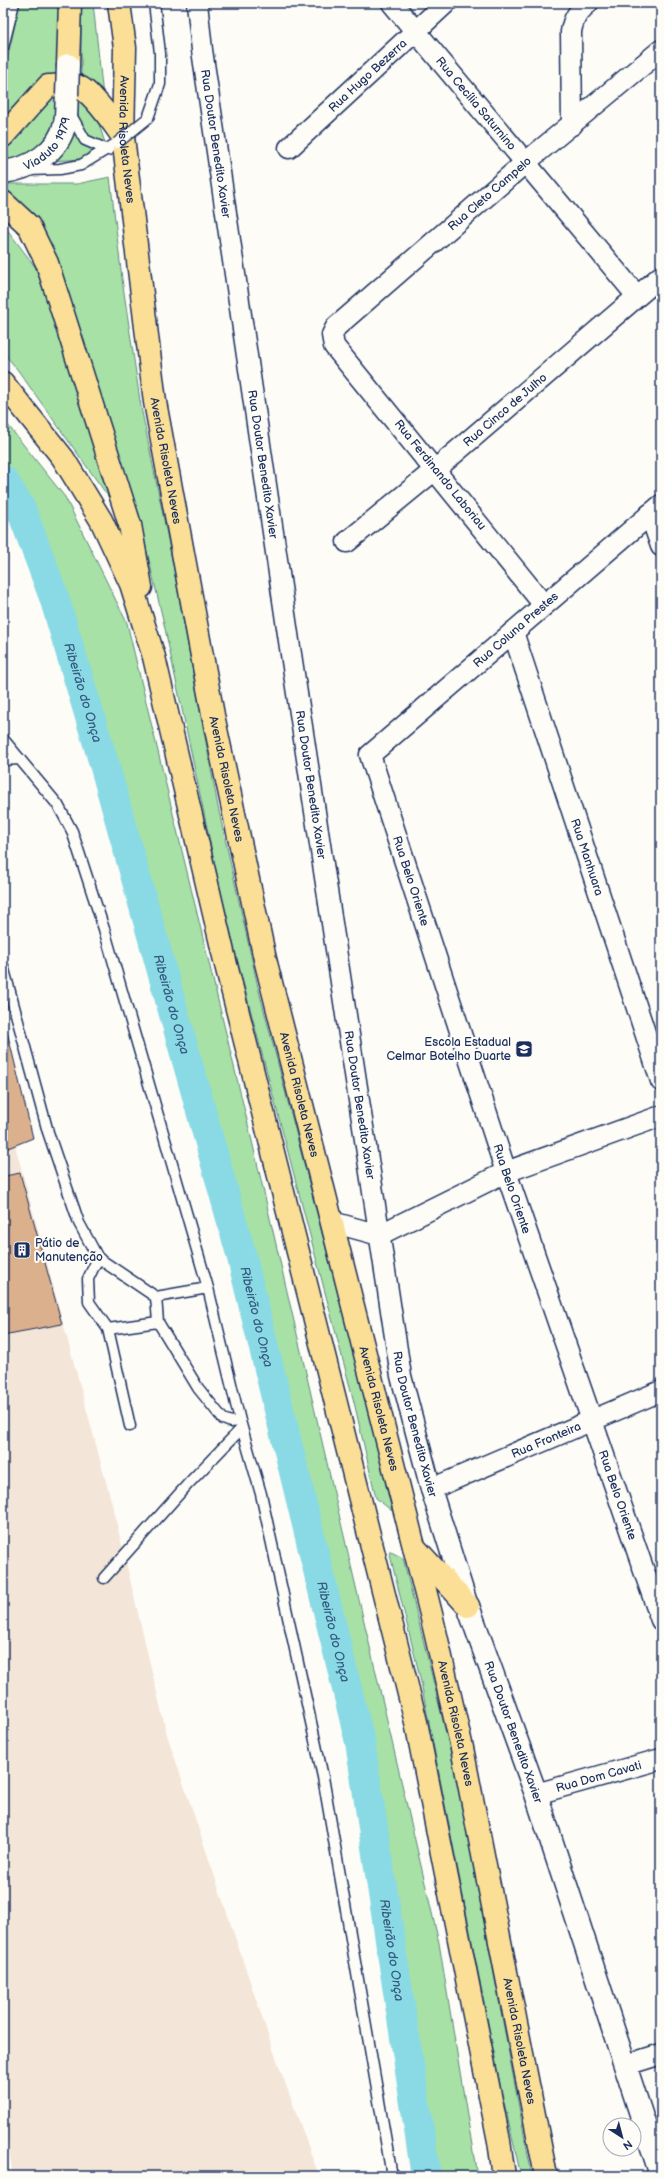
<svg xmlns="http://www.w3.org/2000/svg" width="664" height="2179" viewBox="0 0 664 2179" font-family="'Balsamiq Sans',sans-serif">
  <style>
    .built { fill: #f3e5d7 }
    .green { fill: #a7e1a6; stroke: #618882 }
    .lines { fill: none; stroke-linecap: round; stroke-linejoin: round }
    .river { stroke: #89dae5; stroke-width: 30 }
    .building { fill: #dbb08c; stroke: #1b2f5e }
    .service-casing { stroke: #1b2f5e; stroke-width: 13 }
    .minor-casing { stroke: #1b2f5e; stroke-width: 23 }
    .tertiary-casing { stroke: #1b2f5e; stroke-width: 25 }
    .trunk-casing { stroke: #1b2f5e; stroke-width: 25 }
    .service { stroke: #fdfcf7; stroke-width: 10 }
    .minor { stroke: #fdfcf7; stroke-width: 20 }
    .tertiary { stroke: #fdfcf7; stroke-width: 22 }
    .trunk { stroke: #fbdf96; stroke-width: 22 }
    .service-bridge-casing { stroke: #1b2f5e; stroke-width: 13; stroke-linecap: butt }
    .tertiary-bridge-casing { stroke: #1b2f5e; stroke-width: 25; stroke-linecap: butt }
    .service-bridge { stroke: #fdfcf7; stroke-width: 10 }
    .tertiary-bridge { stroke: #fdfcf7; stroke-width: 22 }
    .labels { text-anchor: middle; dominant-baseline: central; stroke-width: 4; stroke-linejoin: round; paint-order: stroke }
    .street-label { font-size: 12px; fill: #1b2f5e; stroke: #fdfcf7 }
    .poi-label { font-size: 12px; fill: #1b2f5e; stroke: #fdfcf7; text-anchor: end }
    .water-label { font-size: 13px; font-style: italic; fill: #365a80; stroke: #fdfcf7 }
  </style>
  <rect width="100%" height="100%" fill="#fdfcf7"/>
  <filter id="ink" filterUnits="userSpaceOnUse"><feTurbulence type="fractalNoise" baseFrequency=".025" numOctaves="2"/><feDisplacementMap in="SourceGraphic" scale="8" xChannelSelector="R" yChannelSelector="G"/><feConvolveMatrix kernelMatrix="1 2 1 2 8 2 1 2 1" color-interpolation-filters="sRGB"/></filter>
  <g filter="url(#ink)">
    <path class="built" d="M3 1101 112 1504 167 1735 271 2044 319 2176H13L3 2111Z"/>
    <path class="green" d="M20 3H60V75L3 124V78Z
      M81 3H93L103 96 81 81Z
      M53 92 60 95C56 138 50 155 3 162V150L28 126Z
      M79 95 99 124 107 149 80 159 55 161C75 136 78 126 79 95Z
      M110 177 122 279 141 407 172 559 218 807 258 987 372 1425 392 1511 376 1498 354 1402 237 959 216 870 164 624 144 539 66 305 3 193V184H77Z
      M3 224 36 268 120 513 17 369 3 352Z
      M3 419 65 497 127 623 251 1137 439 1943 477 2176H432L369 1769 301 1477 218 1147 73 639 29 513 3 469Z
      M389 1551 403 1558 457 1778 532 2176H521L501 2089 420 1677Z"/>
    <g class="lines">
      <path class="river" id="s1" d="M3 480 21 509 54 597 105 767 241 1254 360 1742 426 2176"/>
    </g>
    <path class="building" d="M3 1015 33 1138 3 1150Z
      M3 1165 5 1176 20 1173 62 1324 3 1335Z"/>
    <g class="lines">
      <g class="service-casing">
        <path id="service" d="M3 47 14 3
          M71 115 85 140 108 150
          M148 118 160 84V53L154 3
          M29 170 60 169 81 165 117 143
          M3 739 58 805 72 831 104 929 208 1288 240 1421 261 1494 323 1777 392 2176
          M3 760 20 759
          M3 966 48 1132 79 1223 98 1258 156 1297 208 1288
          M98 1258 88 1279 89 1302 108 1329 130 1426
          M156 1297 158 1322 198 1388 223 1419 231 1422 240 1421
          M108 1329 158 1322
          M104 1578 188 1484 242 1428"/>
      </g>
      <g class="minor-casing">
        <g id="minor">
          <path id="s2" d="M197 3 202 50 289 641 401 1376 431 1489 468 1606"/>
          <path id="s3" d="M392 3 637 296"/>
          <path d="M572 125 571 32C573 18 578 12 588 3"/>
          <path id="s4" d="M289 148 446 3"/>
          <path id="s5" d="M661 505 370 755 506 1172 661 1620"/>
          <path d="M650 514 661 546"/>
          <path id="s6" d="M347 542 436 469 661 276"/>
          <path id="s7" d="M544 605 334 346 332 335 336 327 526 162 661 50"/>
          <path id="s8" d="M513 632 661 1081"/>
          <path d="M332 1222 379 1235 506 1172 661 1116"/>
          <path id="s9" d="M431 1489 661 1391"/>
          <path id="s10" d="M536 1794 661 1759"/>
          <path d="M626 2065 661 2054"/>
        </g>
      </g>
      <g class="tertiary-casing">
        <g id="tertiary">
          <path id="s11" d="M3 172C30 169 59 152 65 123 67 115 66 104 67 95"/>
          <path id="s12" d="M468 1606 536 1794 661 2175"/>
        </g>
      </g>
      <g class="trunk-casing">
        <g id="trunk">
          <path id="s13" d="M119 3 125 48 123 137 155 402 213 715 265 959 431 1614 462 1748 546 2176"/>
          <path d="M68 65 70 3"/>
          <path d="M3 136 48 86C56 86 69 83 77 86 93 92 113 123 123 137"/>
          <path d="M3 202 29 226 47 263 130 525 141 587"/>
          <path d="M3 383 63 458 101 520 131 584 154 657 226 965 416 1722 499 2141 504 2176"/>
          <path d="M416 1549 468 1606"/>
        </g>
      </g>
      <use href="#service" class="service"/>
      <use href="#minor" class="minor"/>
      <use href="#tertiary" class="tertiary"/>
      <use href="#trunk" class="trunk"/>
      <g class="service-bridge-casing">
        <path id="service-bridge" d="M117 143 148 118"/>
      </g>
      <g class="tertiary-bridge-casing">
        <path id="tertiary-bridge" d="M67 95 68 65"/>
      </g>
      <use href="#service-bridge" class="service-bridge"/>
      <use href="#tertiary-bridge" class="tertiary-bridge"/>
    </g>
  </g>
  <defs>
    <g id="school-square" transform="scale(0.9)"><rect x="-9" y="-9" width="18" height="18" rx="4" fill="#1b2f5e" stroke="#fdfcf7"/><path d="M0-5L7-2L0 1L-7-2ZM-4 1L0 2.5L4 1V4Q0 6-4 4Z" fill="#fff"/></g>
    <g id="building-square" transform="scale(0.9)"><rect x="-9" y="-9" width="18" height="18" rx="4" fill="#1b2f5e" stroke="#fdfcf7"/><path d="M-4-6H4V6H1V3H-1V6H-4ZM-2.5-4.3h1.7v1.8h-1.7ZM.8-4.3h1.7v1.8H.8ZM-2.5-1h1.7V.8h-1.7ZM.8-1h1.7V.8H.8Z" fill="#fff"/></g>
  </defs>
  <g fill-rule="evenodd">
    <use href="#school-square" x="524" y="1049"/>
    <use href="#building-square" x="22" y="1250"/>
  </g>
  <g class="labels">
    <g class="street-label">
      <text stroke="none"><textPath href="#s4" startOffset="107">Rua Hugo Bezerra</textPath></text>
      <text stroke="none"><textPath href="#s3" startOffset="131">Rua Cecília Saturnino</textPath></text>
      <text stroke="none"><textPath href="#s11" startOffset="56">Viaduto 1979</textPath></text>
      <text stroke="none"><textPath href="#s13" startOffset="137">Avenida Risoleta Neves</textPath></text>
      <text stroke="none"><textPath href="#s2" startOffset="142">Rua Doutor Benedito Xavier</textPath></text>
      <text stroke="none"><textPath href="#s7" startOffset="557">Rua Cleto Campelo</textPath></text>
      <text stroke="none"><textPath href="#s6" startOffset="206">Rua Cinco de Julho</textPath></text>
      <text stroke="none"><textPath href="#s13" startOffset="461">Avenida Risoleta Neves</textPath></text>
      <text stroke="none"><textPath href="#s2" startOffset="466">Rua Doutor Benedito Xavier</textPath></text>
      <text transform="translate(440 475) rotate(51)">Rua Ferdinando Laboriau</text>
      <text transform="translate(516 630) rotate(-41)">Rua Coluna Prestes</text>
      <text stroke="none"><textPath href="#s13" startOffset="785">Avenida Risoleta Neves</textPath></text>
      <text stroke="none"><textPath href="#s2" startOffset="790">Rua Doutor Benedito Xavier</textPath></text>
      <text stroke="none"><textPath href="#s8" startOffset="237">Rua Manhuara</textPath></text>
      <text stroke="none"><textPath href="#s5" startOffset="516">Rua Belo Oriente</textPath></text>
      <text stroke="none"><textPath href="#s13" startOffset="1109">Avenida Risoleta Neves</textPath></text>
      <text stroke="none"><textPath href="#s2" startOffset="1114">Rua Doutor Benedito Xavier</textPath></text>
      <text stroke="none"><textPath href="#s5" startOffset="840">Rua Belo Oriente</textPath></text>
      <text stroke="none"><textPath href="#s13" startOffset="1433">Avenida Risoleta Neves</textPath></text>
      <text stroke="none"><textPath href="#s2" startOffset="1438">Rua Doutor Benedito Xavier</textPath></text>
      <text stroke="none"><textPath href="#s9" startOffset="125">Rua Fronteira</textPath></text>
      <text stroke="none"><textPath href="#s5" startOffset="1164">Rua Belo Oriente</textPath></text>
      <text stroke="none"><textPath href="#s13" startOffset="1757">Avenida Risoleta Neves</textPath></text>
      <text stroke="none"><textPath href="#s12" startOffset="134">Rua Doutor Benedito Xavier</textPath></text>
      <text stroke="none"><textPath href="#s10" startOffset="65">Rua Dom Cavati</textPath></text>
      <text stroke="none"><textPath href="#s13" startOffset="2081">Avenida Risoleta Neves</textPath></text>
    </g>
    <g class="poi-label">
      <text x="511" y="1042">Escola Estadual<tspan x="511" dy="14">Celmar Botelho Duarte</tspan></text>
      <text x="35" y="1243" text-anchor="start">Pátio de<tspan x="35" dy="14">Manutenção</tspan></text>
    </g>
    <g class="water-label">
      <text stroke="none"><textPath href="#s1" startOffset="228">Ribeirão do Onça</textPath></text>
      <text stroke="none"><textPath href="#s1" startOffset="552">Ribeirão do Onça</textPath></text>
      <text stroke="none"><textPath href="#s1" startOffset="876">Ribeirão do Onça</textPath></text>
      <text stroke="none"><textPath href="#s1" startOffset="1200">Ribeirão do Onça</textPath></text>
      <text stroke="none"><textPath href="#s1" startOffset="1524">Ribeirão do Onça</textPath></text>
    </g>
  </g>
  <rect width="664" height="2179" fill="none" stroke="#fdfcf7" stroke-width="16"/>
  <rect x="8" y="8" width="648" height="2163" fill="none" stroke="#1b2f5e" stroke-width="1.5" filter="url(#ink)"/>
  <g transform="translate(622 2137) rotate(144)"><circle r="19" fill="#fdfcf7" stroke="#a3aaba"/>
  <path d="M0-3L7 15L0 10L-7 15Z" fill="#1b2f5e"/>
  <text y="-6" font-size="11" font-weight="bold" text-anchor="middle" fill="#1b2f5e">N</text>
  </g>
</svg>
